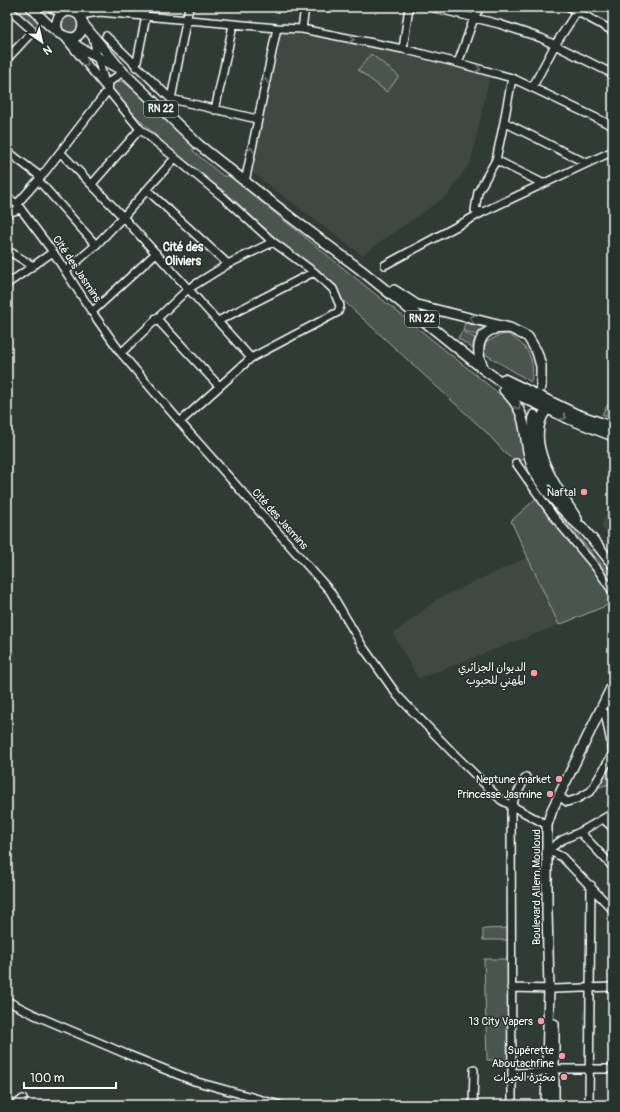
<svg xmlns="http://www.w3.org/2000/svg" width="620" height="1112" viewBox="0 0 620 1112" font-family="Pangolin,'Playpen Sans Arabic',sans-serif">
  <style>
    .built { fill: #3c4842 }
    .green { fill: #4a544f; stroke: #a4aaa7 }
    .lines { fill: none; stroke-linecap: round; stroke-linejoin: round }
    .minor-casing { stroke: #fff; stroke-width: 10 }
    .major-casing { stroke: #fff; stroke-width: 12 }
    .minor { stroke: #26332d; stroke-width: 7 }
    .major { stroke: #26332d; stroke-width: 9 }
    .oneway { stroke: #727a76 }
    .poi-dot { fill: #ff9aa2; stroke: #26332d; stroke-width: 1.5 }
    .labels { text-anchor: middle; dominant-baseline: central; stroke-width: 3; stroke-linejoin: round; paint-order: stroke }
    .shield { fill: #26332d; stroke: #bec2c0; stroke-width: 1 }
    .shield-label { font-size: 10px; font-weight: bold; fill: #fff }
    .street-label { font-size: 11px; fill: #fff; stroke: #26332d }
    .poi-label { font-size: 11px; fill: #fff; stroke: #26332d; text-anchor: end }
    .neighbourhood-label { font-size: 12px; font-weight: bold; fill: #fff; stroke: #26332d }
  </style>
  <rect width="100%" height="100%" fill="#2f3b35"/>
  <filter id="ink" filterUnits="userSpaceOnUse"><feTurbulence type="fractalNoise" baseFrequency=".025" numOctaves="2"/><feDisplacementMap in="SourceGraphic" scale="8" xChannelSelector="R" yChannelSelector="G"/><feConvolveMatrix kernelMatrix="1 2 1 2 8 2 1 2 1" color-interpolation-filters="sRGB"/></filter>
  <g filter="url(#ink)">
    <path class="built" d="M281 32 402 51 490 75 471 161 448 195 362 255 251 172Z
      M613 493V539L601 527Z
      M528 557 559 625 418 679 393 634 437 599Z"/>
    <path class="green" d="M13 7H25L40 22 34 27Z
      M71 14 78 20C79 28 77 32 69 34L60 30V20Z
      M371 54 399 76 387 92 358 70Z
      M118 81H123L194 142 193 151 223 176H229L513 405 519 419 525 459 518 462 507 455 487 433 231 197 168 147 110 91C112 86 113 83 118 81Z
      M465 323H466L483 327 476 335 463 330Z
      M462 331 475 338 473 344V349L458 338Z
      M507 334C528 345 536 359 531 382L485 354 484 350 485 343 500 335Z
      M613 397V419L602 414Z
      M542 493 605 568 613 580V603L559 625 511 521Z
      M612 760 613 783 596 788Z
      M509 928V940H483V929Z
      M484 959H511V1061L487 1060Z"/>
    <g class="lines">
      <g class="minor-casing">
        <path id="minor" d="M431 7 499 24 541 38 613 74
          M569 7 613 31
          M7 8 32 30V32L7 59
          M79 15 100 12 277 28
          M302 29 305 7
          M106 36 171 99 257 119
          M93 37 97 56 106 86
          M67 40 140 129 224 198 273 242 314 272 333 289 340 306 338 312 251 358 180 422
          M403 49 409 7
          M458 63 474 18 480 7
          M136 67 146 16
          M532 88 555 45 580 7
          M171 99 189 7
          M215 110 233 25
          M504 122 586 163
          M7 151 41 177
          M60 152 123 217 251 358
          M496 160 542 183
          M38 180 96 245
          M245 182 277 28 302 29 403 49 458 63 512 78 613 126
          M92 184 140 129
          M147 190 228 264
          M7 197 17 204 53 252 92 312 121 353 180 422 330 591 363 647 397 695 452 752 501 800 547 825
          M17 204 41 177 108 90 109 82 123 72
          M483 212 475 210 478 192 496 160 504 122 512 78
          M7 213 21 209
          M7 253H12L33 266
          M385 265 483 212 613 151
          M66 271 96 245 123 217 175 158
          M7 284 53 252
          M92 312 156 253
          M156 318 219 386
          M218 321 314 272
          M121 353 188 289 228 264 273 242
          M516 463 554 517 598 570 613 592
          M605 713 613 753
          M562 798 567 802 577 799 591 791 613 753
          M603 819 613 828
          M580 832 613 867
          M551 848 562 840 580 832 613 813
          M552 852 562 857 613 910
          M511 988 554 989 613 987
          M7 1001 37 1016 126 1054 194 1081 280 1105
          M513 1073 546 1072 554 1069H613
          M15 1105 23 1099
          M473 1105 474 1070
          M512 1105 511 805 526 777
          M589 1105 591 885"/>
      </g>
      <g class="major-casing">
        <path id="major" d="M31 7C40 16 71 54 82 30 84 24 82 19 79 15 66 5 51 18 59 33
          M52 7 62 13
          M83 24 123 72 199 145 289 216 361 270 483 369 522 397 569 419 613 436
          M67 38 80 48 116 67
          M394 290 417 305 510 328 528 337 537 352 541 366V387
          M484 369C477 356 475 338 491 330 496 328 504 328 510 328
          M504 379 576 414 613 427
          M504 390C531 416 521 432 531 463 538 485 566 515 584 530
          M547 409C521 442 559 491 577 519
          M534 415C531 440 535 459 547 481
          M581 526 598 546 613 565
          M554 1024V1105
          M546 1105 549 988 547 912V825L552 810 613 684"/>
      </g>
      <use href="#minor" class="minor"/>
      <use href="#major" class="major"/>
    </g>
    <defs><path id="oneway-chevron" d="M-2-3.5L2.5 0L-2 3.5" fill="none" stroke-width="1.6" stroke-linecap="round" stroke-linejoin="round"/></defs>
    <g class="oneway">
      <use href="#oneway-chevron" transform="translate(352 39) rotate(11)"/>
      <use href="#oneway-chevron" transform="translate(86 64) rotate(50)"/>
      <use href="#oneway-chevron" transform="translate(478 69) rotate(16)"/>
      <use href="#oneway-chevron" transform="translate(265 81) rotate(-78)"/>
      <use href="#oneway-chevron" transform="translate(251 150) rotate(-79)"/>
      <use href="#oneway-chevron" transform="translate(472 318) rotate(-166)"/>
      <use href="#oneway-chevron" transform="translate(518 407) rotate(62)"/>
      <use href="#oneway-chevron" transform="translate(564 417) rotate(25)"/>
    </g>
  </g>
  <g class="poi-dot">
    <circle cx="584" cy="492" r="4"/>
    <circle cx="534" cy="673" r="4"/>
    <circle cx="559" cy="779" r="4"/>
    <circle cx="550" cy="794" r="4"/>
    <circle cx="541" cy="1021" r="4"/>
    <circle cx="562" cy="1056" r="4"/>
    <circle cx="564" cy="1077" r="4"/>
  </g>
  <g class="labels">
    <g class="shield">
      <rect x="144" y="101" width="34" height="16" rx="3"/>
      <rect x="405" y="311" width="34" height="16" rx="3"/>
    </g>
    <g class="shield-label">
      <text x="161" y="109">RN 22</text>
      <text x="422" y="319">RN 22</text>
    </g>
    <g class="street-label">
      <text transform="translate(77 269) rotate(56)">Cité des Jasmins</text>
      <text transform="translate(280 519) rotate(48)">Cité des Jasmins</text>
      <text transform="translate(536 887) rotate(-90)">Boulevard Allem Mouloud</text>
    </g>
    <g class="poi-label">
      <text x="576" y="492">Naftal</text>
      <text x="526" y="667">الديوان الجزائري<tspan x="526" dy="13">المهني للحبوب</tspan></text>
      <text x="551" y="779">Neptune market</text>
      <text x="542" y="794">Princesse Jasmine</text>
      <text x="533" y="1021">13 City Vapers</text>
      <text x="554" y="1050">Supérette<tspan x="554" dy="13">Aboutachfine</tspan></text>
      <text x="556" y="1077">مخبزة الخيرات</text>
    </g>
    <g class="neighbourhood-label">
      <text x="183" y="247">Cité des<tspan x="183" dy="14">Oliviers</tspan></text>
    </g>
  </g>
  <rect width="620" height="1112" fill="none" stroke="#26332d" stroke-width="24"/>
  <rect x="12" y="12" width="596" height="1088" fill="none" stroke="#fff" stroke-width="1.5" filter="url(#ink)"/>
  <g transform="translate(42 42) rotate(146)" stroke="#26332d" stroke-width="3" paint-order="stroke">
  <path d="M0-3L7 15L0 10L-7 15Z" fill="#ffffff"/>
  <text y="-6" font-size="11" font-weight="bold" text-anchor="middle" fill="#ffffff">N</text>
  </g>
  <path d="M24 1082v6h92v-6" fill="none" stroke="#ffffff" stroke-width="2"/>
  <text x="30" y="1082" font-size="12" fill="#ffffff" stroke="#26332d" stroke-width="3" paint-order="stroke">100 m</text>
</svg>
